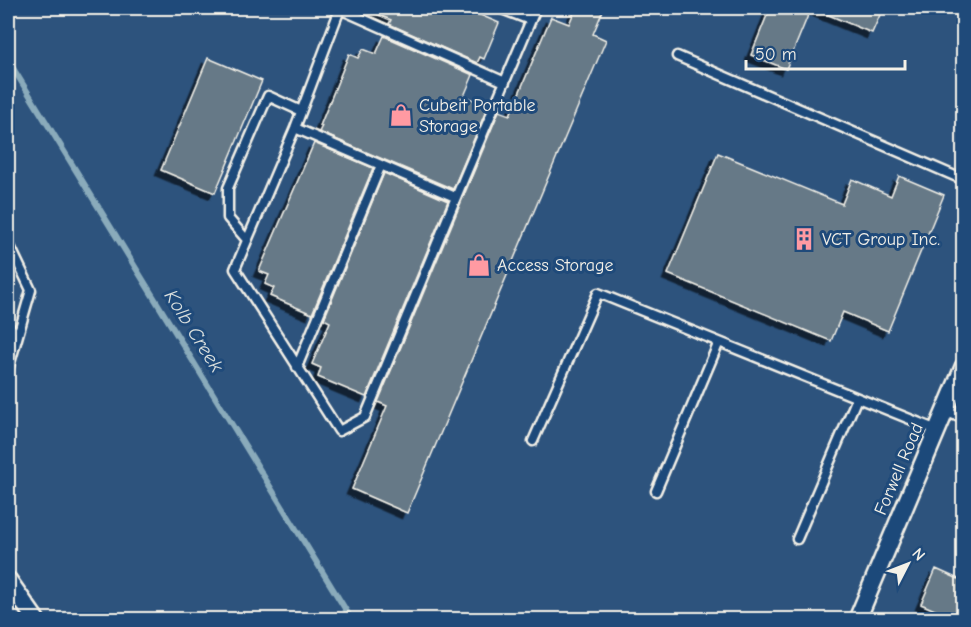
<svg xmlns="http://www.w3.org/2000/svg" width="971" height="627" viewBox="0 0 971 627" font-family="'Comic Neue',sans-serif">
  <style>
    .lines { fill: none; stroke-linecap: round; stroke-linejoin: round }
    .stream { stroke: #8aabbb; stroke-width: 6 }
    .building { fill: #667987; stroke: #f4f1e8; stroke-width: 1.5; filter: url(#shadow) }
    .service-casing { stroke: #f4f1e8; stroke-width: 13 }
    .minor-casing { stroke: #f4f1e8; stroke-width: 21 }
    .service { stroke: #1f4a7a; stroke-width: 8 }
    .minor { stroke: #1f4a7a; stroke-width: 16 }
    .labels { text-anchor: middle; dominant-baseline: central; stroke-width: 6; stroke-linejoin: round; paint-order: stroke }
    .poi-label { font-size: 18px; fill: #f4f1e8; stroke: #1f4a7a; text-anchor: start }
    .street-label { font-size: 18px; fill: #f4f1e8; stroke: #1f4a7a }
    .water-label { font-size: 20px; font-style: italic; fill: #dadfdd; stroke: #1f4a7a }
  </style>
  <defs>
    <filter id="shadow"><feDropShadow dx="-5.5" dy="5.5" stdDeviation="0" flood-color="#0009"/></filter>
  </defs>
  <rect width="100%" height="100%" fill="#2d537d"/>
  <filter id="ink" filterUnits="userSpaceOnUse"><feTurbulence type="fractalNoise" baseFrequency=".0167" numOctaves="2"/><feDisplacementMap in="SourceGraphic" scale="12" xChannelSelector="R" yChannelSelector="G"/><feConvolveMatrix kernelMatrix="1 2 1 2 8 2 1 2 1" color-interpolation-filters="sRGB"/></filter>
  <g filter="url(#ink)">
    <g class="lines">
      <path class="stream" d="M8 60 352 620"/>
    </g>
    <path class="building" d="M362 8H464L499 23 484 59 480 57 477 63 389 24 391 20Z
      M576 8H604L593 34 606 40 407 513 352 489 387 406 378 402 499 111 510 115 551 17 569 24Z
      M770 8H811L786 69 751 55Z
      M812 8H883L872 33Z
      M384 36 473 75 464 96 488 106 453 189 319 132 322 126H320L349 54 358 58 363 49 376 54Z
      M208 58 262 81 215 193 161 170Z
      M314 143 373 168 312 314 270 296 274 288 265 284 269 275 259 271Z
      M718 153 842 204 852 179 891 196 899 176 944 195 888 331 843 312 831 341 668 274Z
      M384 173 448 201 366 397 318 377 321 368 312 364 330 322 324 319Z
      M936 569 963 581V620H958L921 604Z"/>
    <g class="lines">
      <g class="service-casing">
        <path id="service" d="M499 8 530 20
          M958 8 964 10
          M677 56 964 180
          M505 82 340 9 295 128 235 269 339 431 365 417C421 280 478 144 536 8
          M295 128 455 197
          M247 240 228 218V188L268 96 301 111
          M8 242 31 290 8 370
          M8 328 18 332
          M297 367 381 165
          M945 411 964 419
          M533 441 598 293 937 430
          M656 491 719 342
          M797 539 857 398"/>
      </g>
      <g class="minor-casing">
        <path id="minor" d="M8 580 36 620
          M857 620 964 366"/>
      </g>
      <use href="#service" class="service"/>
      <use href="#minor" class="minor"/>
    </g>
  </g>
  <defs>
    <g id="shop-bare" transform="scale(1.8)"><path d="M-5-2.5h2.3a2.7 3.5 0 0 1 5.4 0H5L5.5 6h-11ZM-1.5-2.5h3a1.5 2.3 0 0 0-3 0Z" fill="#ff9aa2" stroke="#1f4a7a" stroke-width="2.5" paint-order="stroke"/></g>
    <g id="building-bare" transform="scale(1.8)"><path d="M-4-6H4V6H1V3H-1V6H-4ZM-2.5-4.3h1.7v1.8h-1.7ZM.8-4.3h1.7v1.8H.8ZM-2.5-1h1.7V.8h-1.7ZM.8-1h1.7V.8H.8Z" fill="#ff9aa2" stroke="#1f4a7a" stroke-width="2.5" paint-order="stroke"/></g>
  </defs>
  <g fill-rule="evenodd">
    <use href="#shop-bare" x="401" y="115"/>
    <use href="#building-bare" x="804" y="239"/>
    <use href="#shop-bare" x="479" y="265"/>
  </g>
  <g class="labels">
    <g class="poi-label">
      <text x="419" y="105">Cubeit Portable<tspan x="419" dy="21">Storage</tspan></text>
      <text x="822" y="239">VCT Group Inc.</text>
      <text x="497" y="265">Access Storage</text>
    </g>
    <g class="street-label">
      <text transform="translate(899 469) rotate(-67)">Forwell Road</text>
    </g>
    <g class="water-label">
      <text transform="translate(194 331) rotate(58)">Kolb Creek</text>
    </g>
  </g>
  <rect width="971" height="627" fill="none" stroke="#1f4a7a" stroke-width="30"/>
  <rect x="15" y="15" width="941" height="597" fill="none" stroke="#f4f1e8" stroke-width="2" filter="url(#ink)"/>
  <g transform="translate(908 564) rotate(48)" stroke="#1f4a7a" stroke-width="4.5" paint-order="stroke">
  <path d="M0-4.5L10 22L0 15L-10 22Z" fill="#f4f1e8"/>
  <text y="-9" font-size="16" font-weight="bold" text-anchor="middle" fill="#f4f1e8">N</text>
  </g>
  <path d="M746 60v9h159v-9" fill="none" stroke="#f4f1e8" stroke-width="3"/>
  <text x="755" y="60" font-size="18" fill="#f4f1e8" stroke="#1f4a7a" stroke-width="4.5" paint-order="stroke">50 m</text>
</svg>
